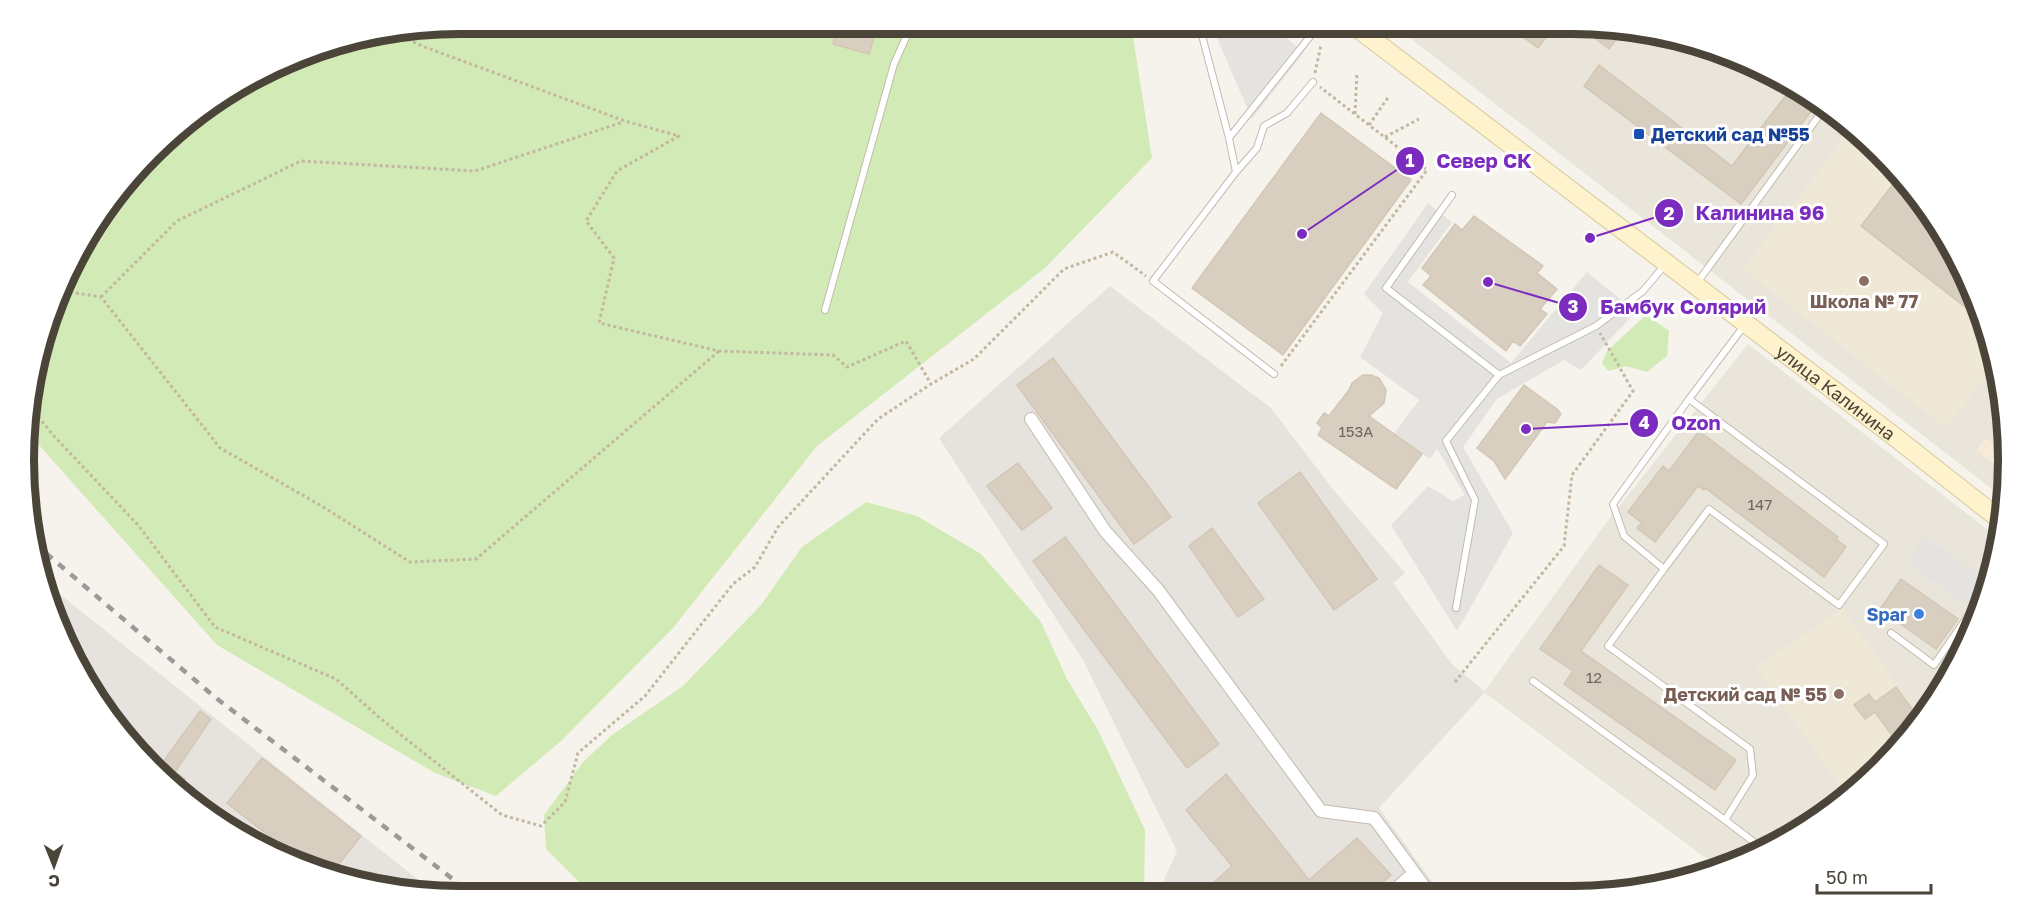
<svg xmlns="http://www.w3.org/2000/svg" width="2033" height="920" viewBox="0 0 2033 920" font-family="'Golos Text',sans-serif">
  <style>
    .residential { fill: #eae5da }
    .commercial { fill: #f7ead8 }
    .industrial { fill: #e6e2dd }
    .education { fill: #efe8d6 }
    .green { fill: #d2eab5 }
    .parking { fill: #e5e3e0 }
    .building { fill: #d8cfc1; stroke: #d3c7b4; stroke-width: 1.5 }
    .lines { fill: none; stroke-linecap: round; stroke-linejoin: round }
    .lane-casing { stroke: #c2bbae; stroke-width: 8 }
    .street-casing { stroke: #c2bbae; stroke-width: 14 }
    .secondary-casing { stroke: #d6c79b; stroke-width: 20 }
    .path { stroke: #c4b79f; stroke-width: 3; stroke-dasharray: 3 3; stroke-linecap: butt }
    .lane { stroke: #fff; stroke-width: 6 }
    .street { stroke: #fff; stroke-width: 12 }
    .secondary { stroke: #fff3cd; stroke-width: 18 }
    .rail { stroke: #9a9a9a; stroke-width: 4.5; stroke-dasharray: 8 8; stroke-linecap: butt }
    .transit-dot { fill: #1a4fb4; stroke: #fff; stroke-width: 2 }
    .education-dot { fill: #8d6e63; stroke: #fff; stroke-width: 2 }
    .shop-dot { fill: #3f7fe0; stroke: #fff; stroke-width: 2 }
    .labels { text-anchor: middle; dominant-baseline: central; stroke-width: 6; stroke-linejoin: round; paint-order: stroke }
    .number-label { font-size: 15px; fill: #6e675b }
    .transit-label { font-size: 18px; font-weight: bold; fill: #164399; stroke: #fff; text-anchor: start }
    .education-label { font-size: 18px; font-weight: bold; fill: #785e54; stroke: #fff }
    .street-label { font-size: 18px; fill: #4b4439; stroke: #fff }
    .shop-label { font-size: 18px; font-weight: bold; fill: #366cbe; stroke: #fff; text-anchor: end }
    .rim { fill: none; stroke: #4b4439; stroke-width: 8 }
    .leader { fill: none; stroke: #7b2cbf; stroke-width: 2 }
    .callout-dot { fill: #7b2cbf; stroke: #fff; stroke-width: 2 }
    .mark-label { font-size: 18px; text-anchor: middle; font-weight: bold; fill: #fff }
    .callout-label { font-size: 20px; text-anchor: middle; font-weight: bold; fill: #7b2cbf; stroke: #fff; stroke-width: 6; stroke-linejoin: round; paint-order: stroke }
  </style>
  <rect width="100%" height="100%" fill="#f6f3ec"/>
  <path class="residential" d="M1392 24H1573L1658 32 1740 57 1815 97 1881 151 1935 217 1976 293 2001 375 2009 460 2005 499Z
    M1748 344 2001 540 1976 627 1919 725 1839 806 1740 863 1719 868 1484 692 1609 519Z"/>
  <path class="commercial" d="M1986 438 2002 450 1993 463 1976 450Z"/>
  <path class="industrial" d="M1110 286 1271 408 1332 488 1405 573 1393 583 1452 664 1485 692 1379 808 1440 893 1158 894 1177 851 1083 660 939 438Z
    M42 580 436 894 375 888 293 863 173 788 82 678 47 600Z"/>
  <path class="education" d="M1852 128 1881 151 1935 217 1976 293 1997 362 1946 428 1743 269Z
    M1842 608 1922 720 1848 796 1756 668Z"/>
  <path class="green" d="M460 24H1131L1152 158 1045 268 817 446 673 628 561 741 496 796 435 773 217 645 30 435 32 375 82 242 173 132 242 82 320 47Z
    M1646 315 1669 331 1667 356 1647 372 1626 366 1608 371 1602 363 1607 351Z
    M866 502 917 516 981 554 1041 622 1067 679 1098 730 1145 830 1144 894 595 896 580 883 546 849 544 815 583 762 612 735 683 686 761 605 802 547Z"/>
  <path class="parking" d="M1211 24H1268L1304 52 1252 119Z
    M1428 203 1452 222 1408 282 1511 363 1587 272 1636 312 1581 370 1564 360 1497 399 1463 447 1513 533 1457 631 1391 525 1428 486 1453 501 1465 495 1437 449 1430 459 1393 435 1419 400 1360 357 1383 313 1364 294Z
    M1925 537 1986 581 1968 607 1907 562Z"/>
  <path class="building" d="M838 24H878L869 54 833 44Z
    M1506 24H1556L1538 48Z
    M1603 27 1612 28 1620 34 1609 49 1595 38Z
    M1599 65 1732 166 1793 86 1819 101 1741 204 1584 86Z
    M1321 113 1411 180 1283 355 1192 288Z
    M1900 175 1935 217 1976 293 1978 299 1969 310 1861 226Z
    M1474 216 1543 266 1537 273 1557 289 1540 309 1547 314 1520 346 1513 341 1506 351 1423 285 1431 276 1422 268 1455 224 1462 230Z
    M1053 358 1171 517 1134 544 1017 385Z
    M1363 375H1371L1379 378 1386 390 1384 403 1369 416 1422 454 1396 489 1318 435 1322 428 1317 423 1324 413 1329 416 1349 390 1352 383Z
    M1524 385 1557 409 1561 414 1555 423 1547 422 1505 479 1494 461 1477 448Z
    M1699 431 1838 537 1837 540 1846 547 1824 577 1705 488 1704 490 1698 486 1655 542 1637 528 1642 523 1628 512 1663 466 1669 471Z
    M1018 463 1052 508 1022 530 987 486Z
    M1300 472 1377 579 1334 610 1258 503Z
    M1212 528 1264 599 1238 617 1189 546Z
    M1065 537 1219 744 1187 768 1033 561Z
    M1599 565 1628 585 1581 651 1736 760 1715 790 1564 684 1573 671 1540 649Z
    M1901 579 1958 619 1936 649 1880 609Z
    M1896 687 1921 721 1899 745 1875 712 1865 719 1854 705 1869 694 1875 702Z
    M200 711 211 719 175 772 185 779 177 791 146 756 150 752 163 762Z
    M262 758 361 836 331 874 310 868 227 803Z
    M1226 774 1309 880 1357 838 1391 875 1371 893 1201 894 1232 866 1186 810Z"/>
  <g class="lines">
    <g class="lane-casing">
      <path id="lane" d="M1199 24 1229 138 1320 24
        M1229 138 1236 172 1153 281 1274 374
        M1236 172 1257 148 1264 126 1287 113 1313 82
        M1452 195 1386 288 1499 375
        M1697 283 1826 106
        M825 310 894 64 912 24
        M1689 399 1613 504 1624 536 1664 569 1709 509 1839 605 1884 544 1689 399 1744 326
        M1456 608 1475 500 1446 441 1499 375 1596 326 1643 291 1664 266
        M1891 633 1934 665 1981 597 1984 600
        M1533 681 1725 820 1753 775 1750 749 1608 646 1664 569
        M1725 820 1763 849"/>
    </g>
    <g class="street-casing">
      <path id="street" d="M1031 419 1105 531 1158 590 1321 811 1374 818 1429 893
        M1391 893 1414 873"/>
    </g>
    <g class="secondary-casing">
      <g id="secondary">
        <path id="s1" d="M1352 24 1895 437 2003 522"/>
      </g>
    </g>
    <path class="path" d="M397 34 422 46 625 121 679 136 617 171 586 221 614 258 599 323 719 351 833 355 847 367 906 341 931 384
      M1315 73 1321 45
      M1355 114 1357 72
      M1369 125 1389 96
      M1385 137 1419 119
      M64 291 101 297 220 448 320 505 410 562 476 559 719 351
      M101 297 177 221 301 161 475 171 623 122
      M1281 366 1427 170 1320 87
      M31 407 52 434 138 525 215 627 336 679 381 719 502 815 541 826 565 802 578 753 645 696 733 584 755 567 778 527 878 419 931 384 974 359 1064 269 1113 252 1146 276
      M1455 682 1564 546 1572 475 1633 391 1600 333"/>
    <use href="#lane" class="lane"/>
    <use href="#street" class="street"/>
    <use href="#secondary" class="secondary"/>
    <path class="rail" d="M34 543 216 698 475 896"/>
  </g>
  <rect class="transit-dot" x="1633" y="128" width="12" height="12" rx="3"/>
  <g class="education-dot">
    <circle cx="1864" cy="281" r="6"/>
    <circle cx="1839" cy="694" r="6"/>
  </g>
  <circle class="shop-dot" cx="1919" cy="614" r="6"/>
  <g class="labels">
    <g class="number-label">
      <text x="1356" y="431">153А</text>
      <text x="1760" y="504">147</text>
      <text x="1594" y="677">12</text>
    </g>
    <g class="transit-label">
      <text x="1651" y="134">Детский сад №55</text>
    </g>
    <g class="education-label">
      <text x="1864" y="301">Школа № 77</text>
      <text x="1827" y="694" text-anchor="end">Детский сад № 55</text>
    </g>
    <g class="street-label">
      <text stroke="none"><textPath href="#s1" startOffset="608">улица Калинина</textPath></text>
    </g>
    <g class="shop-label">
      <text x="1907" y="614">Spar</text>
    </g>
  </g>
  <path d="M0 0H2033V920H0ZM460 34H1572A426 426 0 0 1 1998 460V460A426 426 0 0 1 1572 886H460A426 426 0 0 1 34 460V460A426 426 0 0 1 460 34Z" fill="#fff" fill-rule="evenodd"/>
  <path class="rim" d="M460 34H1572A426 426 0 0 1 1998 460V460A426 426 0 0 1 1572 886H460A426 426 0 0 1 34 460V460A426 426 0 0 1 460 34Z"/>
  <path class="leader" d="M1302 234L1410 161M1590 238L1669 213M1488 282L1573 307M1526 429L1644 423"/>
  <g class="callout-dot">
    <circle cx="1302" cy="234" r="6"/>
    <circle cx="1590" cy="238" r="6"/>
    <circle cx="1488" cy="282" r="6"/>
    <circle cx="1526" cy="429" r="6"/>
    <circle cx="1410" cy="161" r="15"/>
    <circle cx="1669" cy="213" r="15"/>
    <circle cx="1573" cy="307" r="15"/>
    <circle cx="1644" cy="423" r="15"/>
  </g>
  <g class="mark-label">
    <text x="1410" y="167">1</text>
    <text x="1669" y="220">2</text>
    <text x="1573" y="313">3</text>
    <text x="1644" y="429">4</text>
  </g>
  <g class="callout-label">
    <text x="1484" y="168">Север СК</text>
    <text x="1760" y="220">Калинина 96</text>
    <text x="1683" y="314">Бамбук Солярий</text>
    <text x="1696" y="430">Ozon</text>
  </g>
  <g transform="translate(54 866) rotate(179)" stroke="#ffffff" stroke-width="4.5" paint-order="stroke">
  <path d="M0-4.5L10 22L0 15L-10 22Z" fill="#4b4439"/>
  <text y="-9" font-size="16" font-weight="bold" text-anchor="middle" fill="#4b4439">С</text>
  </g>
  <path d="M1817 884v9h114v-9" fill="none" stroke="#4b4439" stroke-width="3"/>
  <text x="1826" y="884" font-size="18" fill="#4b4439" stroke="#ffffff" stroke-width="4.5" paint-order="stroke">50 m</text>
</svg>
